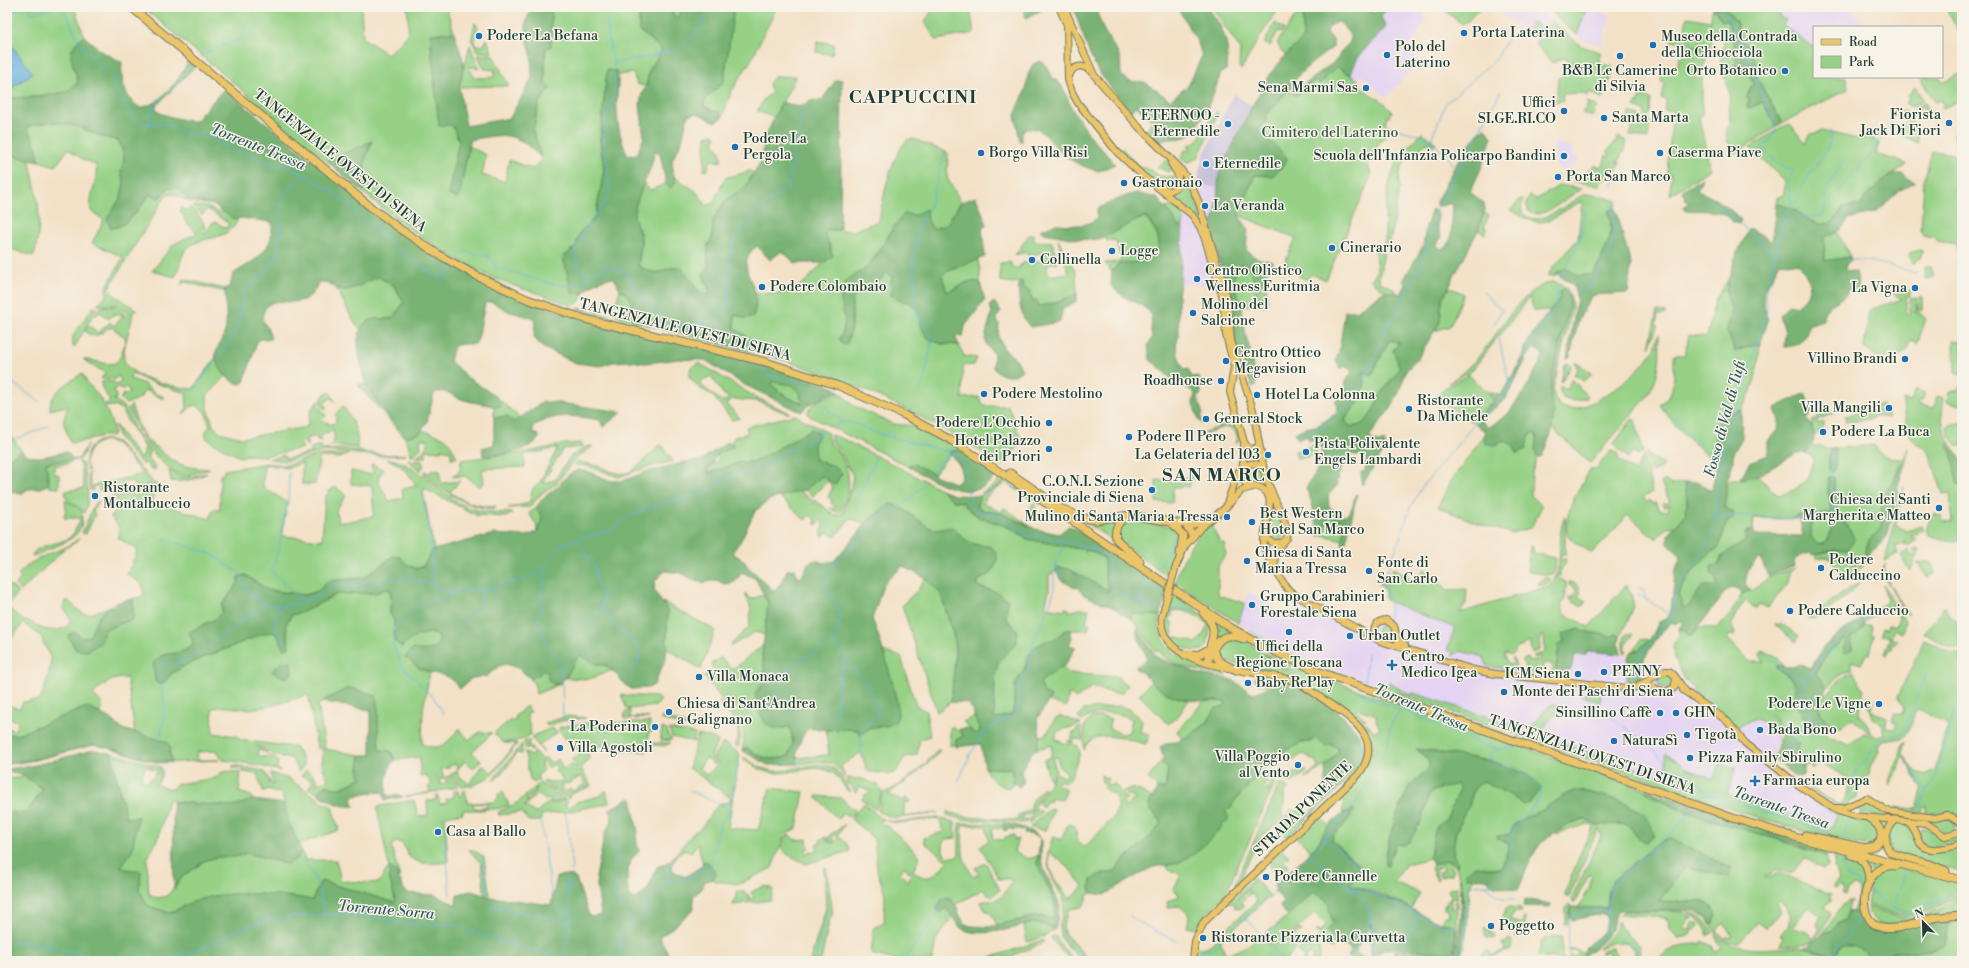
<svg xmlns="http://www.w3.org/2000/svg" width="1969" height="968" viewBox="0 0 1969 968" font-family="'Libre Bodoni',serif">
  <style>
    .built { fill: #e4d3f2 }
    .industrial { fill: #c6c0da }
    .green { fill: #96d186; stroke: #5a875d; fill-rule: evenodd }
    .forest { fill: #78b373; stroke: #4c7854; fill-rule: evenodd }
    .water { fill: #65b1de; stroke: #427789 }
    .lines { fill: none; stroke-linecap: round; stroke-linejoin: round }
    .stream { stroke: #65b1de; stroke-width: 1 }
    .major-casing { stroke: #697667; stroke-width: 8 }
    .highway-casing { stroke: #697667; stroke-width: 9 }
    .major { stroke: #ecc569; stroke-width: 6 }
    .highway { stroke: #ecc569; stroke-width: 7 }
    .major-bridge-casing { stroke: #697667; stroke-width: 8; stroke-linecap: butt }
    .major-bridge { stroke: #ecc569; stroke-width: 6 }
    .poi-dot { fill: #1f6fb2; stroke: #f7f3e8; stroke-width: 1.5 }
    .labels { text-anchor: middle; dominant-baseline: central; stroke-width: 3; stroke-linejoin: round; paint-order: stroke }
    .poi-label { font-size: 14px; fill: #1f3d34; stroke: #f7f3e8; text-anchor: start }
    .park-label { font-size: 14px; fill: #375b44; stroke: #f7f3e8 }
    .street-label { font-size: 14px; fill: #1f3d34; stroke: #f7f3e8 }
    .water-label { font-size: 15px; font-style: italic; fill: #305a5e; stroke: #f7f3e8 }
    .district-label { font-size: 18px; font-weight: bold; letter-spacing: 1px; fill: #1f3d34; stroke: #f7f3e8 }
  </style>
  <rect width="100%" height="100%" fill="#f7f3e8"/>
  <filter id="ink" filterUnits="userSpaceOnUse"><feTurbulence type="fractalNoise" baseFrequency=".025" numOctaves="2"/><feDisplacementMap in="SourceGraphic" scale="8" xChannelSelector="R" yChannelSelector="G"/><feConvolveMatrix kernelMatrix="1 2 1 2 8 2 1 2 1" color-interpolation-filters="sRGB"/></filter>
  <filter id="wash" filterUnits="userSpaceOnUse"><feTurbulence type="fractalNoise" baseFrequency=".012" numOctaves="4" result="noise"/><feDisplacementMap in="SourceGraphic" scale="16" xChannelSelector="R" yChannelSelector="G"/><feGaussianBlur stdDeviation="0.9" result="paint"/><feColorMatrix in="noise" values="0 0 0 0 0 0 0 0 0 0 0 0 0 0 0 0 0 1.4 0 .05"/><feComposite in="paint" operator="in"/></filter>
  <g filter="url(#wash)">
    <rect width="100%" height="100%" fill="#f3e1c7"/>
    <path class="built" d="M1388 7H1423L1425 22 1408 48 1419 61 1386 98 1362 75 1358 80 1351 75 1355 63 1385 23 1381 17Z
      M1493 7H1536L1551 21 1537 40Z
      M1587 7H1593V9L1610 16 1601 45 1584 40 1577 35Z
      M1766 7H1848L1863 22 1857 27H1814V48L1782 25 1779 17Z
      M1554 141 1573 148 1571 153 1580 159 1563 171 1557 167 1554 158Z
      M1199 186 1218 187 1216 213 1212 225 1220 266 1227 287 1180 283 1183 213 1188 209 1191 188Z
      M1249 592 1282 615 1293 610 1286 594 1291 592 1362 630 1364 628 1372 627 1376 620 1380 618 1388 617 1389 601 1455 628 1453 655 1460 651 1484 657 1508 670 1555 675 1556 673 1571 669 1575 655 1587 651 1621 654 1624 657 1628 658 1626 681H1643L1660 667 1672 668 1676 671 1686 687 1688 688 1692 686 1693 692 1727 716 1737 727 1755 718 1774 731 1777 734V741L1767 768 1811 799 1837 815 1831 829 1727 794 1736 766 1714 779 1685 767 1667 754 1666 778 1548 739 1544 735 1543 730 1548 722 1560 710 1557 704 1549 706 1525 735 1517 726 1413 693 1409 695 1389 683 1385 689 1303 657 1238 623Z"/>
    <path class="industrial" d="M1234 94 1252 106 1219 174 1218 187 1199 186V171L1204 154Z"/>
    <path class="green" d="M7 7H71L76 12 84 36C63 52 73 60 78 82L67 92 33 97 7 98 10 90 31 74 32 72 7 40Z
      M143 7H361L363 38 387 54C410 37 410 34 407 7H446L454 32 430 34 439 125 452 124 459 141 448 195 458 198 469 146 486 155 482 175 505 182 509 160 532 169 542 159 533 131 539 103 550 88 545 83V49L551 46V7H639V30L662 50 649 71 646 87 637 84 633 73 618 75 616 71 607 70 600 141 604 169 595 218 580 232 575 248 570 250 572 293H583C580 300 580 305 571 305 558 302 546 295 534 292 476 277 408 231 363 192L365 160 372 142 327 161Z
      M671 7H686L675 19Z
      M734 7H777L751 60 731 92 722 118 719 112 713 111 703 105 706 99 724 81Z
      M934 7H970L974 33 936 40 925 22Z
      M1212 7H1280L1259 38 1241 70 1239 66 1240 49Z
      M1294 7H1303V39L1285 56 1277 43 1299 11Z
      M1443 7H1479L1480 8 1467 22 1462 24 1442 9Z
      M1560 7H1587L1577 35 1553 14Z
      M1725 7H1766L1780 15 1779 17 1786 20 1783 25 1814 48V77H1846L1848 89 1782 123 1757 78 1756 64 1752 52 1742 40 1736 22Z
      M1952 7H1962V36L1947 11Z
      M1713 8 1722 21H1728C1732 29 1739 58 1735 66L1738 73H1750L1753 84 1747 96 1749 101 1747 105 1750 108 1763 102 1776 127 1732 155 1725 131 1730 125 1729 90 1720 64 1724 45 1718 29 1713 30 1710 49 1691 46V43L1671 41 1672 33 1684 35 1687 17 1710 21V16Z
      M1551 21 1581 46 1600 52 1601 64 1612 66 1611 77 1602 98 1589 92 1587 96 1582 93 1562 94 1563 100 1556 103 1558 78 1573 72 1566 57 1552 63 1535 43Z
      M1533 22 1543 30 1538 36 1528 28Z
      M475 23 478 27 474 44 483 46 487 39 492 52 490 53 476 51 475 49 476 48 471 40Z
      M1275 23 1284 29 1282 33 1278 31 1270 46 1264 43Z
      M817 41 834 44 832 55 816 52Z
      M470 45 479 69 468 66 475 78 494 77 495 70 484 69 478 55H493L509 86 459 87Z
      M1685 46H1689V49H1693L1694 47 1709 50 1702 71 1698 74 1702 76V115L1699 117 1710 169 1670 195 1671 174H1667L1673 111 1664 110 1667 100 1661 98 1665 84 1661 82 1662 68H1677L1679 58H1683Z
      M189 59 196 65 156 106 154 103C169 92 182 77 189 59Z
      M1337 67 1358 80C1361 92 1379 98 1386 104V105L1392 111 1385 123 1392 129 1380 141 1368 164 1371 176 1326 280 1311 274 1307 280 1299 276 1301 270 1284 264 1296 238 1238 215 1255 175 1272 176 1282 167 1287 159 1258 130 1268 119 1265 116 1288 90 1299 92 1302 87 1316 81 1320 84Z
      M1962 72V98L1943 109 1941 107 1944 105 1941 100 1935 102 1919 77H1940L1943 83Z
      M796 76 774 118 757 111 764 99 772 93 769 84 774 77Z
      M1915 87 1923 99 1912 107 1905 103 1910 99 1908 96Z
      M1641 95 1651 99 1650 115 1647 116 1644 114 1645 112 1634 106 1636 103 1638 104Z
      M1924 101 1928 108 1920 115 1925 109 1922 106 1917 111 1914 109Z
      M1587 102 1597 106 1592 117 1582 113 1588 105Z
      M1903 109 1913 122 1911 127 1916 132 1918 143 1902 135V126L1909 121 1901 111Z
      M1217 112 1218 113 1198 158 1188 162 1181 159 1185 150 1190 151 1191 148 1188 146 1197 141 1205 129 1208 130 1211 124 1209 121Z
      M1630 112 1650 121 1648 139 1630 135 1632 129 1628 125 1629 122 1633 123 1634 121 1628 118Z
      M43 121 72 124 102 137 119 141 123 152 124 159 121 172 124 181 121 197 107 219 133 216 150 194 159 198 167 189 176 187 192 202C181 202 176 187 164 198L106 293 107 287 123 257 92 243 104 220 91 211C89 195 98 181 96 165L84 160 68 149 56 166 39 161 37 149 26 127Z
      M1790 124 1805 143 1811 134 1821 131 1858 139 1868 134 1879 144 1876 154 1907 164C1894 173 1866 190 1862 205L1844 207 1832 223C1811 228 1809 217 1792 209 1787 206 1781 205 1776 204L1777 198 1784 194 1785 182 1750 147 1780 128Z
      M1423 133 1436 143 1434 146 1429 143 1425 144 1418 151 1409 154C1403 163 1398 174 1399 185L1402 188 1399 190 1390 243 1385 247 1379 279 1380 282 1394 289 1399 294 1385 291 1371 280 1377 272 1375 250 1385 243C1385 218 1385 180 1399 158 1405 148 1414 141 1423 133Z
      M1955 133H1962V268H1958L1957 244 1936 241 1937 238 1923 235 1921 229 1924 180 1932 151 1955 154 1957 169H1961L1953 134Z
      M713 134 716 136 714 142 721 154V162L711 160 707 171 704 170 706 136Z
      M1618 137 1627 141 1624 148 1625 152 1622 153 1620 161H1616L1620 163 1616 171 1609 168 1605 180 1602 179 1600 186 1573 181 1581 177V176L1596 165 1599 168 1603 165 1606 155 1608 157 1610 154 1607 152 1615 142H1618L1617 140Z
      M914 139 948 153 947 178 961 202 946 225 933 229 929 223 916 215 894 226 884 243 867 268 859 273 842 300 845 317 843 333 847 344 852 325V299L886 272 892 277 890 284 900 301C903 301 907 301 910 302 912 303 935 338 940 344L959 345 964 356 977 358 974 365 963 366 962 398 979 397 983 406H1008L1022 442 1003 465C931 419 864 385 783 360V355L754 344 745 335 734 328 735 315 744 318 756 308 755 293C774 293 793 294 808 279 815 272 819 265 828 260L832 250 824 234 826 230 853 231 879 221C884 194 889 162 907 140Z
      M1115 146 1123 149 1139 167 1147 168 1159 176 1174 177V186L1170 187C1151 183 1128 160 1115 146Z
      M7 155 29 158C37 195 44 218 34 256L7 248Z
      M1166 160 1173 169 1168 172 1157 167Z
      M750 171 754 173 745 187 725 201 713 220 712 238 708 245V268L704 280 710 292 708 296 697 290 692 280 673 267C656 274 653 275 638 265 640 254 643 244 640 233 638 227 634 222 634 215 632 204 642 194 643 183L650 190 666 184 670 188 675 184 674 177 696 191 707 206 713 203 725 178Z
      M1188 184 1198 205 1202 222 1170 194Z
      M1560 185 1582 189C1568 195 1544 221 1529 212L1526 204 1530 196 1537 199Z
      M1585 194 1598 195 1617 201 1615 208 1608 211C1617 235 1604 252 1593 274L1579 276 1556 273V275L1548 276 1553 267 1578 239 1582 201C1550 217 1546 234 1511 210L1519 200H1523C1521 206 1520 212 1526 216 1543 227 1570 201 1585 194Z
      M193 206 208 207 220 214 222 212 218 210 221 209 234 219 238 218C231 244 198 233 185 251 182 255 178 271 175 277L152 271 174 244 197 233 183 219 185 217 179 210 181 207 186 211 190 207C196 212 204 221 205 228L202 231 204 233 210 227 212 223 214 224 215 222 226 228 229 224 208 209 202 215Z
      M1172 206 1183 213V222L1179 228 1165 208Z
      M1484 213 1489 215 1484 227 1487 229 1485 234 1478 230Z
      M1145 217C1156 229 1169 253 1146 260 1138 263 1127 263 1118 264L1112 272 1105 263 1121 262 1116 240 1107 241 1104 236 1132 221Z
      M1837 233 1841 239 1850 257 1825 261 1824 236Z
      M1033 234 1034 241 1052 242 1058 262 1047 264 1048 276 1069 273 1058 240 1076 272 1077 294 1058 302 1039 306 1032 301 1030 291 1023 287 1022 281 1013 283 1000 281V263L1010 262 1013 268H1020V265L1024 264 1023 262 1045 261 1043 253 1031 254V257L1026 252 1015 255 1029 235Z
      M1919 250 1922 251 1920 259 1918 258 1914 264 1909 257 1911 253Z
      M977 258 980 269V282H968L947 292 942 276 948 270Z
      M1241 263 1251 270 1259 304 1242 307C1239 297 1231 290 1233 279 1234 274 1238 269 1239 264Z
      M1925 267H1931L1934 277 1925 279Z
      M379 277 395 287 404 302 393 318 370 320 360 329C349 317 345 302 336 289L345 290Z
      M183 279 225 289V292L185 282 181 285Z
      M1728 280 1726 292 1732 310 1727 330 1735 351 1760 344C1758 368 1755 389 1741 410L1724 414 1716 426 1713 461 1675 425 1660 405C1677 393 1674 374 1674 355H1685L1689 335 1707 337 1715 300Z
      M1550 282C1566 281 1572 294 1572 308L1553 389C1558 436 1621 386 1635 372 1642 365 1651 356 1655 348 1657 343 1657 337 1659 334 1661 359 1660 374 1647 397L1590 463 1552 428C1555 414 1551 402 1551 389L1570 299 1560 298 1552 310 1534 311 1530 297 1468 375 1488 392 1491 398 1495 401 1487 406 1481 415V420L1475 424 1438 399 1437 396 1445 388 1468 375 1466 373 1448 384C1459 375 1471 366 1480 355 1501 330 1518 294 1550 282Z
      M1449 287 1464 294 1450 326 1435 331 1440 322 1442 300Z
      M1898 288 1899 291 1904 294 1910 290V296L1906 297V314L1920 313 1926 319 1917 344 1916 342 1911 340 1906 351H1903L1901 355 1887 357 1882 360 1864 348 1869 310 1902 299 1893 293 1892 289Z
      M112 289 110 292 137 310 133 312C132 326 122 346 124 360 128 378 178 388 193 389L216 357 226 376 207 396V404L213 426 220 432 234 436 243 438 307 427 311 410 318 401V405L326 416 322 420 326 423 328 422 329 425 337 422 335 419 338 418 335 415 343 406C351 418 360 433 357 448L330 445H334L333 441 335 440 333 429 321 436 322 441 317 440 316 436 306 439 308 445 306 446 304 441 300 442 303 448 266 456 247 455 240 457 213 443 206 438V431L210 426 205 412 197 405 192 406 183 414 187 408 186 393 145 380 132 373 129 378 144 384 156 394 163 396V399L145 390 140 398 126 404 120 398 123 396 122 395 130 393 127 387 121 390 119 387 113 390 117 397 114 399 126 409 135 430 150 452 147 456 156 469H150L145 462 143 465 119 438 115 425 139 457 141 458 144 454V447L123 414 122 409 113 406 107 407 105 404 110 401 101 386 102 382 113 381 117 385 121 380 118 376 114 380 112 378 102 379 101 378 105 374C98 366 91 367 83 359 114 364 118 373 126 338L113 328H108C101 335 93 339 85 331L89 325 98 333 110 322 114 326 124 315 126 317 128 313 118 305H97Z
      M620 289C632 297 633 305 632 318L639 323 623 319 614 313V309L622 311 624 306 616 304Z
      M1922 296V310L1918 311 1917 298Z
      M1915 298 1917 311 1910 312V299Z
      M103 306 118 307 124 314 123 316 120 314H114L109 319 100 312 95 316 99 309Z
      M93 307 97 308 74 348 72 343 73 336Z
      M579 308 611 316 614 319 577 309Z
      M1657 311 1665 312V315H1658L1656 326H1659L1657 328 1649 347Z
      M1389 340 1400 343 1393 350 1401 368C1394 377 1386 386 1380 396 1374 408 1367 430 1349 426L1345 421C1349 411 1358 406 1361 397 1363 389 1362 380 1364 372L1372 375Z
      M1954 340 1962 342V375L1955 373Z
      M1575 362 1591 372 1592 375 1583 381 1574 374 1579 367H1576Z
      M699 363 755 397 790 413H786L757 401 732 399 727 404 740 418 732 420 711 394 699 388 689 377 691 367ZM711 376 724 395 729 397 725 401H721C715 395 703 389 700 382Z
      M1568 363 1571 366 1561 382 1565 364Z
      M82 373C84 376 86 382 88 384 100 394 112 417 114 434L112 436C105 435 97 438 91 438L88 440 71 443 63 422 68 406 50 410C49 392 70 382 82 373Z
      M1572 379 1586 395 1587 398 1574 401 1563 397 1560 392V386L1566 390Z
      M772 381 792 385 801 395 800 398 809 405 807 407 803 403 787 397 771 385Z
      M366 384 377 401 420 433 422 430C445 438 447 434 457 458H451V451L441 449V451L426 450V457H416L426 448 427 439H420L421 448 413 455H410L409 446 405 438 358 385Z
      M1962 385V405L1947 402 1949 392 1958 390Z
      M1915 389 1925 393 1922 401H1918V405L1934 408 1937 396 1944 398C1941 414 1941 428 1950 442L1947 446 1951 452 1958 484 1962 486V539L1958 541 1943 540 1929 535C1925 526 1928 523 1934 514H1936V516L1942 515V521L1953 522 1950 493 1943 494 1930 455C1926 448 1921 447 1916 443 1906 435 1903 412 1903 400L1911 402Z
      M330 392 335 402 331 398 324 403 327 407 324 409 320 402 325 393Z
      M834 394H842L854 406 893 424 915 426 947 440 981 462 979 463 951 451 950 454 934 474 910 464 907 466 808 415C807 404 825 397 834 394Z
      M501 401 520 418 514 423 506 416 494 418V406H500Z
      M131 405C136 419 141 437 154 446 156 447 158 447 159 449 174 465 188 468 210 469L183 476C154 463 140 435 128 408Z
      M1883 405 1882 412 1877 411 1876 414 1889 415 1888 418 1873 416 1872 419 1846 422 1845 420 1846 419 1845 416 1857 413 1865 406 1872 410 1876 406Z
      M1835 410 1836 412 1817 420 1818 424 1824 422V427L1814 437C1810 421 1812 419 1826 411L1827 413Z
      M795 415 828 433C827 442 832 444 837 451 851 470 853 491 840 511L836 512 830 508 833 509 835 507 831 503 832 500 828 497 833 487 827 481 813 496 805 490 834 466 815 460 812 429 757 461 741 462 709 473 707 469 718 460V454L733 447 731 444 734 437 748 433 746 427Z
      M1632 419 1635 420 1643 452 1639 456 1633 451 1628 458 1613 445Z
      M1962 422V445H1957L1950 436 1947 426Z
      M1231 423 1238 428 1239 440 1236 443 1238 439 1235 431 1230 427 1221 428 1205 435V432Z
      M1532 433 1537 436 1535 449 1537 458 1532 472 1531 495 1542 506 1531 528 1511 533 1480 524 1438 507 1451 481 1484 435 1485 443 1494 445 1505 441 1526 449 1528 438Z
      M831 435 843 439 941 489 953 501 963 502 979 518 999 523 1022 535 1027 539 1091 551 1104 558 1105 576 1109 591 1058 567 1056 571 1049 575V590L1045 607 1065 610V608L1069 609V612L1079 609H1089L1086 623 1090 624 1088 630H1066L1053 640 1044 642 1028 657 1024 670 1015 685 1013 714 994 720 995 674 999 661 1017 643V629L1006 619 996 592 979 587 977 585 979 580 989 575 990 547C967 543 969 543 952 527L937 530 928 527 906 511 872 518 867 524 850 518 835 537 827 532 823 537 822 535 823 522 820 521 817 525 814 524 816 521 810 515 805 520 779 496 799 491 812 500 810 502 812 504 814 500 835 515 842 514 851 488 853 476 841 453 831 440Z
      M13 438 21 450 7 460V441Z
      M105 440C91 443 81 459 89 471L87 470C86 465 85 460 87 454 91 441 107 436 118 443L153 482 144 487 134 486 133 481 122 483 124 493 113 496 112 490 99 491V485L93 487V490H90L88 475V474L90 473 88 474 91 486 143 474 117 444Z
      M582 443 583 447 563 449 542 483 555 480 570 457 588 446H593L574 460 556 484 543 492 530 507 508 508 529 503 533 488 538 485 558 448 524 455 525 467 482 469 484 483 479 487 465 476 453 477V475L458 474V472L460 471 461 460 527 452 566 444Z
      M88 444 81 459 72 461 66 465V464L54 466V473L59 475V488L49 487 46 463 78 459Z
      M1811 444 1817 447 1819 445 1826 449H1832L1829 458 1836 456 1835 448 1874 445C1882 457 1890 460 1904 459L1908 448 1906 461 1900 465 1893 483 1886 491 1880 515 1882 527C1875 538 1867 534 1866 553L1869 555 1866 563 1860 569 1859 564H1857L1852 559 1858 570 1857 573 1850 574 1839 573C1836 566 1833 557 1824 557 1821 557 1820 559 1817 558L1816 554 1847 549 1855 539 1841 517H1839C1831 523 1832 536 1825 544L1817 543 1811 537V526L1815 520 1831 518 1835 516 1837 511 1834 478 1832 476 1828 490 1831 511 1829 513 1797 515 1792 519 1754 518 1753 530 1747 532C1747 546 1730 549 1721 557L1719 563 1711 573 1716 579 1717 587H1703L1691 605 1684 609 1678 595 1685 582 1705 556 1719 547 1727 521 1732 512 1725 507 1727 481 1757 476 1778 495C1788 494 1801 487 1807 479 1810 474 1811 464 1814 457L1805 453Z
      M659 445 664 447C665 453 670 455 673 461L644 468 619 477 587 466 575 465 576 461C583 463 591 464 598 466 620 474 625 480 644 460 649 455 655 452 659 445Z
      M1315 445 1317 454 1297 459 1295 451Z
      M316 446H322L321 450 345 449 377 454 406 455 380 456 325 451 286 461 269 459 284 455 286 459 313 452 309 449Z
      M1610 451 1617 453 1619 460 1635 472 1644 455 1652 492 1643 497 1647 502 1649 500 1654 504 1655 502 1659 509 1667 511 1670 505 1664 507 1662 504 1664 502 1665 504 1670 502 1661 483 1665 480 1671 485 1685 482C1687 501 1693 526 1666 528L1656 539 1628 515 1592 553C1585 548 1574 543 1569 537 1558 522 1583 480 1592 468L1595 470Z
      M1646 452 1650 457 1663 463 1662 467 1651 472Z
      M318 455H347L339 458 320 457 315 484H302V463L288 468 270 465H264L263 487 288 503 281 532 283 536 322 540 325 497 329 491 336 487 346 496 336 510 338 521 345 522 374 516 372 486 351 484V471C359 472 368 476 374 472L371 467 372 464 384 470 379 476 378 481 389 501 403 498 402 489 416 486C409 472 402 465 387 459 412 459 441 495 465 506 479 513 497 512 513 513L506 517 476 515 425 489 423 491 434 550 423 566 417 569 408 565 400 557 393 556 364 578 328 581 318 591 305 595 268 590 246 575 238 577V583L222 605V612L214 620 203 624C191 648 190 652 162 656L155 680 159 684 164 683 172 673 188 664 265 633 273 632 278 636 282 645 289 641 286 624 292 615 305 611 337 594 376 593 385 589 391 590 390 613 394 620 395 642 429 633 439 636C441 646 432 648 424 652L423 670 430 672 423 709 422 744C441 752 447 743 459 729L469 740 480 732 492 733 472 752 481 761 473 769 465 761 458 769 455 764 449 766 448 768 441 769 444 778 439 780 441 785 447 782 445 778 449 776 459 787 406 797 430 792 428 787 431 784 426 775 420 776V757L395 760 391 751 379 750 371 693C363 692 356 688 348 688L325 700 324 702 318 704 325 749 360 755 359 773 361 778 339 789 321 788 317 793 308 788 312 783 315 786 317 784 304 776H301L306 770 314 776 320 784 328 780 322 765 323 749 317 748 309 697 306 695C288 701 268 708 248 709 237 709 222 704 212 709L213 733 236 736 241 740 294 747 299 751 304 765 299 772 292 758H283L279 755 277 757 257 745 256 746 267 753 259 750 257 754 262 757 270 756 278 761 277 769 281 771 246 763 223 760 220 757 218 751 197 752V760H219L159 763 102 746 93 745C64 751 36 763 7 764L35 759 93 745C119 747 145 765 172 762L167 742 135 733 127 678C112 677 104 684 93 694L102 703 101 714 87 707 16 735 7 734V728L15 730 19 722 7 717V704L19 709 23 702 40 700C44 690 53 667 50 657 48 649 43 646 42 637L23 623 7 645 8 608 24 621 27 620C43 629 48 634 67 627L71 620 63 607 65 601H69C87 620 87 615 110 606L99 616 90 636 82 638 76 633 72 644 118 623 133 619V599L144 596 142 584 127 574 138 550 118 538 120 529 111 517 118 503 115 500 107 502 103 500 134 493 156 483 152 502 210 519 213 509 220 510V475H223L224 470 267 463 286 465Z
      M408 460 422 461 424 467 421 468V471Z
      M78 461 83 464C85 478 92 500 84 513 79 503 64 504 65 491L84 488 81 466Z
      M1253 467 1260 469 1263 479 1258 484 1247 481 1244 474 1248 468Z
      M169 470 182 478 207 473C195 480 185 482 171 481Z
      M432 470 440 471V480L443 483 460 481 450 492C464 502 476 506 493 507L495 505V508C468 510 445 491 425 475L424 471 430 473Z
      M1003 476 1011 484 1031 497 1036 505 1033 511H1029L1033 503 1027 497 1005 482 989 491 981 493 994 486Z
      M1184 477H1193L1189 487 1183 486Z
      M1156 480 1181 481V488H1173L1172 503 1156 502Z
      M1004 484 987 496 983 503 1001 512 1004 508 1033 528 1003 514 982 510 978 507 977 503 980 496Z
      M1904 487 1896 525 1907 531 1922 526 1924 531 1911 535 1912 538H1915L1917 540 1906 547 1905 541 1903 545 1896 546 1897 554 1885 561Z
      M65 500 81 510C88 534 67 542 49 549 44 551 38 555 32 556 36 542 63 546 72 535 76 531 78 523 81 518H64L66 508Z
      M100 501 93 510 95 515 86 534 82 533 95 503Z
      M1273 501 1285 532 1283 538 1277 541 1272 539 1269 533Z
      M535 509 540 513 542 519 537 532 536 524 529 513Z
      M1565 516V555L1561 554 1560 559 1564 560 1565 558 1566 563 1560 571V576L1557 575 1558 578 1566 582V589L1564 591V594H1566L1564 601 1561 602 1564 614 1589 627 1626 585C1641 606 1629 616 1620 636L1616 634 1611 637C1600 632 1589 634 1579 629L1574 631 1559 646 1555 675 1552 674 1553 664 1543 663 1542 673 1526 672 1523 660 1528 658 1529 661 1534 662 1540 660V656L1535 659 1533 656 1545 652 1544 636H1541L1539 650 1532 653 1529 642 1521 647 1520 646 1516 648 1515 653 1510 656 1507 653 1504 654 1509 665 1514 663 1512 659H1514L1517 671 1487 666 1484 657 1460 651 1453 656V651L1447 650 1455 628 1385 600V590L1380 585V582L1389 579 1393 568 1416 581 1425 569 1448 590 1467 589 1466 604 1460 613 1549 586C1566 571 1555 537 1565 516Z
      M1327 517 1346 520 1343 540 1323 535Z
      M1118 518 1115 542 1085 522Z
      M1130 518 1170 526 1180 532 1178 552 1169 577 1121 543 1118 527Z
      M1210 523 1220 543H1224L1226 555 1218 566V595L1245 603 1238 623 1175 582C1182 559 1192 540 1210 523Z
      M79 538 76 542 65 548 21 591 15 585 21 578 18 575C38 551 61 555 79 538Z
      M1530 546 1533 547V553L1556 558 1555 570 1553 574C1544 576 1536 571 1527 571Z
      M1918 549 1920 550 1910 571 1900 555 1909 550 1911 556H1914L1915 550Z
      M1931 561 1935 574 1927 577 1918 563Z
      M1886 564 1884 568 1889 584 1909 615 1907 614 1886 580 1883 568Z
      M1795 568C1787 572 1789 579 1786 585 1784 590 1772 600 1768 608L1759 605 1757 608 1753 607 1746 600C1742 603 1733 619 1731 625L1735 633 1734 636 1729 635 1727 639 1749 662H1764L1760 655 1761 650 1776 656 1784 666 1778 665 1776 668C1787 674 1797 682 1794 695L1808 726 1818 727 1822 731 1824 730 1829 737 1849 745 1864 733 1877 736 1884 734 1882 723 1873 720 1866 700 1868 696 1874 700 1871 708 1873 712 1887 717 1886 728 1895 729 1896 722 1892 721 1894 713 1902 714 1904 708 1898 696 1924 640 1952 653 1962 655V820L1948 812 1938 814 1925 813 1927 806 1923 808 1922 812 1896 809V807L1917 809 1922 790 1912 770 1902 755 1898 769 1889 786 1890 778 1903 744 1906 741 1903 753 1914 770 1925 776 1935 771 1947 726 1945 722C1935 721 1927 709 1917 710 1910 719 1915 728 1903 738L1883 741 1879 747 1880 752 1870 767 1869 775 1860 782 1857 797 1843 806H1837L1801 783 1839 805 1841 804 1846 798 1850 780 1822 763 1816 765 1812 770 1810 766 1805 765 1796 755 1798 743 1790 736 1780 733 1773 714 1771 715 1777 726V741C1777 730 1766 723 1755 718L1737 727 1727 716 1693 692V688C1681 677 1676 662 1672 647L1680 634 1679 629H1683L1688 635H1692L1699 628H1716L1730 615 1742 594 1751 589 1752 591 1769 577Z
      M925 578 941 594 955 641V660L951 702 937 712 902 605 917 591Z
      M1543 578H1549L1551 580 1544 585 1538 584Z
      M1569 582 1574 583 1580 588 1579 590 1581 592 1578 597 1586 601 1582 607 1569 599V597L1573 598 1576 589 1569 585Z
      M1859 582 1853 591 1823 614 1814 619 1808 618Z
      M10 585 19 593 7 606V588Z
      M1883 585 1905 621 1902 633 1894 629 1891 637 1897 640 1895 644 1891 643 1890 645 1893 646 1892 649H1889L1887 655 1884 654 1890 636 1881 635 1882 628 1887 629 1888 625H1896L1899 618 1893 606 1886 608 1865 622 1861 619 1884 604 1887 601Z
      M1172 592 1201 613 1211 626 1207 646 1203 650 1192 651 1173 643 1167 636 1164 621ZM1178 610C1190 612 1200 616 1208 625L1201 638 1196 643 1178 637 1173 638 1172 622 1167 619 1172 616V612Z
      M745 593 751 599 763 595 768 603 765 635 755 632 731 646 730 645 749 627 751 609Z
      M663 602 715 630 701 669 667 649C665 632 671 618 663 602Z
      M1945 606 1948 614 1962 626V650L1941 643 1924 633Z
      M1135 614 1160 616C1158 624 1158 630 1162 637 1172 662 1204 664 1228 671L1226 676C1210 673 1166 667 1159 650L1155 651C1146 640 1141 627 1130 618Z
      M1209 616 1238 635 1216 639Z
      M1776 623 1778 625 1780 623 1799 636 1796 642 1775 625Z
      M1377 631a8 8 0 1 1 16 0a8 8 0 1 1-16 0Z
      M1864 625H1871V635H1874L1870 654H1866L1861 664 1851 661V670L1843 673 1825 689V684L1815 673C1818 658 1833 646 1845 640L1852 650 1851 639 1863 629Z
      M1630 633 1633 635 1626 643 1624 649 1627 650 1625 654 1623 647 1625 635Z
      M1642 638 1648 640 1638 651H1634Z
      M1224 639 1245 641 1262 651 1273 663 1291 673 1293 678 1221 660 1215 648Z
      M764 644C760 666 770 673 755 694L777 729 790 727 793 743 788 756C773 762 760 758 747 748L742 750 744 741 743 727 704 676 714 669 711 664 721 657 729 667 735 668Z
      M883 651 901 657 916 706 926 711 930 736 920 739 917 755 905 757 895 773 889 774 869 772 866 768 862 755 860 753 841 766 845 778C834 757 818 761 797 764L796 758 829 755 826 731 838 728 858 730 859 734 869 729 892 724 897 702Z
      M1265 653 1352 688 1644 789C1674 814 1723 822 1760 834 1782 841 1804 849 1826 856L1828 867 1823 870 1805 858 1791 874 1777 868 1771 874 1765 876V878L1772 876 1778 871 1810 887 1832 894 1829 898 1832 900 1824 906 1831 915C1814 942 1813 948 1780 945L1783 936 1780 935C1782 931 1787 928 1789 924 1794 916 1785 906 1779 901L1776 904 1780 910V914L1766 927 1767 929 1758 922 1739 943 1729 942 1717 935 1710 923H1714L1704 902H1658L1686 866 1728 878 1698 850 1679 844 1669 838 1609 889 1607 908H1578L1589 889 1592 876 1589 874 1575 902H1573L1572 898 1601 836 1598 829 1569 897H1566L1565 893 1583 847 1594 826 1587 824 1556 834 1568 824 1584 819 1597 825 1625 824 1630 827 1638 838 1641 811C1629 806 1585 788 1574 791 1562 793 1553 804 1543 810 1531 816 1513 819 1510 834L1502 836 1509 844 1506 857 1501 869 1475 866 1466 877 1474 878 1469 888 1467 929 1460 961H1457C1466 929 1467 899 1456 867L1458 864 1453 855 1455 835 1464 813 1469 806 1474 789 1478 784 1486 782 1512 796 1515 799 1529 803 1541 789 1497 762 1417 749 1428 759 1429 768C1424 774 1416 779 1411 785 1401 798 1383 850 1386 865 1392 859 1391 850 1397 844L1404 845 1423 817 1429 795 1433 791 1457 784 1460 790 1446 820 1431 848 1430 858 1406 864 1394 882 1420 893 1411 909C1392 897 1371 891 1350 885L1362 868 1332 840 1333 835 1345 825 1354 810 1342 813 1344 805 1342 799 1321 818 1329 826C1322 835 1319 844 1311 852L1296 836 1339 795 1370 754C1373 737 1362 726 1351 716L1369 725 1373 732 1380 728 1376 721 1377 717 1374 714 1358 709 1355 711 1366 719 1364 720 1345 711 1296 679 1293 672 1276 664ZM1810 908 1820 915 1816 925 1820 927 1814 939 1807 932 1793 928 1805 910ZM1724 923 1732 936 1730 938 1727 936 1725 939 1717 930Z
      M580 655C592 663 603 663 613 670L589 679 566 678 574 663Z
      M1062 667 1069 673 1119 677V680L1128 685 1122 693H1113L1092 687 1076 699 1069 693 1066 707 1049 701 1051 697 1044 693 1040 682Z
      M542 671 548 672 553 684H560L536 694 535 686 530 678 538 676Z
      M1853 671 1864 691 1862 695 1860 714 1872 733 1866 730 1853 718 1840 727 1829 726V722C1820 715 1819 710 1820 699L1845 676Z
      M1658 681a7 7 0 1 1 14 0a7 7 0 1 1-14 0Z
      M1255 677 1275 680V681L1264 687 1266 685 1265 682 1260 685 1254 680Z
      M1151 681C1162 692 1174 698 1189 700L1178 716 1168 724 1139 695Z
      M1389 682 1409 695 1413 693 1517 726 1525 735 1549 706 1555 703 1560 710 1548 722 1543 730 1544 735 1548 739 1666 778V753L1685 767 1713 779 1719 764 1733 768 1736 766 1727 794 1831 829 1837 815 1811 799 1767 768H1770L1804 793 1840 815 1869 821 1878 829V839L1869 846 1810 832H1805L1750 815 1385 689Z
      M1583 693 1601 696 1600 702 1581 696Z
      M621 695 656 697 661 700 656 706 627 709Z
      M719 700C731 715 746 728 738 747L735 745C745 728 730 716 720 704Z
      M1204 701 1225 702 1226 705 1215 709 1207 723 1182 740 1177 731Z
      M526 706 531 712 527 714 531 734 521 740 502 742 494 733 512 719 514 721 516 718 515 716Z
      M1119 706 1131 710 1142 721 1140 732 1150 734 1146 744C1129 740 1091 726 1084 750V726L1092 717 1101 716 1111 719 1109 726V729L1123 734 1129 732 1132 719C1120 712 1094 709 1083 721L1078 718 1084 710Z
      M630 709V718H636V716L649 718 624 719 625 713Z
      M568 716 586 718 562 721 547 726 545 723Z
      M1061 716 1081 724 1058 731 1056 735V740L1069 745 1070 742 1067 741H1071L1073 732 1075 733 1077 728 1081 727 1082 740 1074 739 1072 744 1078 746 1080 753 1069 781 1066 780 1065 782 1059 780 1057 785 1067 789 1062 800 1051 797 1050 802 1047 801 1043 807 1038 803 1055 775 1057 773 1064 777 1067 776 1066 772 1060 768 1057 757 1053 758 1056 771 1050 781 1044 760 1051 757 1052 745 1034 750 1040 736 1046 735 1055 719Z
      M662 717 685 724 694 729 660 719Z
      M974 717 980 730 976 735 963 722Z
      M650 722V731L652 732 648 733 649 743H671L664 746 650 745V750L645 752 610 749V743L587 750 589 758 581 768 591 786 569 795V799L543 782H560L563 780 558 772 556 773 555 770 557 769 555 764 548 768 542 760 541 766 544 770 537 776 539 780 534 783 530 780 525 753V751L530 756 534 754 528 747 526 749 524 742 528 739 530 741 528 744 542 760 546 758 551 763 558 759 563 769 572 764 575 767 577 766 572 759 580 753 574 745 572 747 559 730 560 727 584 723ZM581 776 585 784 574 791 571 789 565 792 561 786 566 783 568 784Z
      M952 726 957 731 960 729 963 736 956 740V744L950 746V728Z
      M551 728 558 732 539 745 544 753 531 737Z
      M662 728 667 730 668 735 672 740 660 741Z
      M669 729 695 734 694 742 672 737Z
      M698 735 713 738 718 741 711 755 716 763 714 765 706 758 699 768 707 775 718 764 714 756 722 744H726L740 754 728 828 758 830 770 788 804 792 797 828 785 834 772 868 739 884 714 881 713 879 716 873 703 865 698 844 690 853 685 849 678 854 673 862 670 861 696 830 697 831 701 828 719 803H727L731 798 689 768Z
      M1315 738 1327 745 1331 744 1339 748C1337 761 1315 773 1304 778L1319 767 1313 759 1310 760V757L1303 754 1292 760 1285 752 1279 755 1277 762 1259 771 1264 779 1270 775 1272 779 1264 784 1263 789 1265 791 1271 783 1276 781 1225 895 1204 916 1196 929 1187 927C1187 924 1189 920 1189 917 1189 913 1182 909 1180 906L1168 907 1167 902 1178 897 1179 894 1173 890 1181 875 1168 869 1167 866C1193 859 1206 842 1224 824V810L1231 808 1233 803 1249 785 1258 768 1273 760 1275 754 1295 747 1301 742H1310Z
      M516 742 517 744C500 765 492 783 463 787L450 775 457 771 459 776 469 784 482 765 492 773 516 744 504 743Z
      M522 744V754L516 753 508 766 494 781V778Z
      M937 750H940L935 757 907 781 888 794 904 801 906 797 911 801 904 804V817L938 813 895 818 878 812 882 793C897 790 929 763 937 750Z
      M111 753 161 767 162 770 158 771 145 766 141 780 148 782 150 778 153 779 155 773 163 772 157 785 171 789 177 784 216 778 220 773H223V771L241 772 239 792 251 796 253 800 234 806 200 805 168 800 159 835 147 860 149 894 157 898 167 896 182 877 206 860 219 857H235L247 853 287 864 302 852 305 860H336L341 881 378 883 389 867 377 808 380 806 414 800 418 816 428 815 427 801 436 800V796H438L440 804 447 803 446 799 454 797 453 791H458L459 796H462V791L465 790 468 803 494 802 498 798V794L503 792 509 805C498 809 491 811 481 807H487V803L473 804V807L486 810H463V813L445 816 448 862C433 864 419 866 407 855V851L402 843 396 842 391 846 400 877 392 868 390 881 396 903 321 881 312 900C282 894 231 890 201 899 191 902 180 908 170 913L148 906 139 890 120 868 132 851 138 817 126 818Z
      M744 757C754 764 763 770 775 771 794 771 821 757 837 771 842 776 846 786 850 792 842 789 841 774 827 770 810 765 792 774 775 773 763 773 752 765 743 759Z
      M1163 758 1168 768 1165 789H1157L1155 784 1148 779Z
      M233 765 264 771 270 781 268 783 271 782 272 785 274 784 271 776V773L289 779 320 800 323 804 324 803 332 807 339 830 299 844 288 821 282 793 272 792 270 789 263 791 257 774 243 772V768H233Z
      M985 768 1011 769 1014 783 1008 788C997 785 989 779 985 768Z
      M1306 769 1307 772 1292 782 1284 781 1293 774Z
      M24 775 43 789 27 812 7 813V778H21Z
      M1101 775 1108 779 1106 784 1113 786 1114 783C1119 787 1119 793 1127 799L1123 803 1127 807 1135 798 1130 795 1127 796 1123 791C1134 785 1143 792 1152 798L1149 804 1150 811 1158 818 1161 823C1148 843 1127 853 1114 872L1098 875 1090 888 1092 893 1087 895V900L1082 907 1069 909 1063 926 1064 933 1090 961H1083C1076 953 1067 948 1062 939 1055 927 1065 915 1064 903 1064 897 1060 894 1058 889 1046 867 1045 860 1053 836L1061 840 1068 824 1075 826 1077 840 1085 847 1113 818 1118 808 1115 795C1104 791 1102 786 1101 775ZM1048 851 1068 867 1083 886 1070 899C1057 882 1047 875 1048 851Z
      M848 778 863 779 878 785 882 792 876 809H874L862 799 865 794 866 795 871 791 859 786 856 793 847 782Z
      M540 783 565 799 552 803 549 799 545 800 538 793 529 802 527 801 537 790 536 786Z
      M1280 783 1289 788 1284 792V803L1282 815 1285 818 1291 809 1295 812 1299 806 1303 809V823L1286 838 1275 825 1260 837 1238 883 1234 886Z
      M535 787 536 790 526 799 529 804 527 803 525 806 535 813 549 802 552 804 566 800 568 802 565 804 569 808 576 802 600 796 606 790 609 803 566 812 541 815V821H528L522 812 499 815 498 812 517 803Z
      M1044 787 1045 788 1030 814 1021 817 1020 819H1028L1026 822C1020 825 1015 821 1008 821 987 819 968 823 947 815V812L967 817 1018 820V815L1030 810 1033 800Z
      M817 796 841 798 856 811 850 817 843 813 838 819 817 798Z
      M1867 801 1886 813 1948 818 1953 822 1955 828 1953 831 1946 834 1929 821 1861 814 1857 808 1858 805Z
      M864 803 880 818 887 821 899 822 937 818 955 822 956 838 946 839 943 842V852L948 857H956L959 854V823L1000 824 1001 828 992 829 993 839 1005 840V837L1014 835V840L1018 839 1014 852 1028 859 1038 856C1037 878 1063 898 1053 920L1037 916 997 925 990 912 986 911 981 902C986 899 989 902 994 900 1003 898 1008 888 1012 881L1011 879H999L980 846 989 841 986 826 962 825 963 856 972 876 979 874 975 868 986 863 1000 890 992 896 987 895 983 889 955 905 950 898 940 912 946 908 953 916 936 940 932 961H898L871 954 874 928 884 923 885 894 877 870 874 839 851 819ZM932 819 940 820 943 832 924 838 925 843 947 861C936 875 929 884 913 871L920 856 889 827 883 825 880 822 881 820 897 823ZM904 866 911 874 908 882 900 873Z
      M1035 808 1042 812 1029 824 1028 823Z
      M1050 808 1054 809 1045 831 1030 827Z
      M1877 821 1891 822 1888 826 1890 854 1873 850 1880 844Z
      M1895 823 1905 824 1913 831 1918 845 1925 851 1962 846V873L1892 852 1887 835Z
      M845 824 838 835 847 844 850 851 806 864 787 854 781 848 786 837 789 834 795 840 807 839 808 849 805 850 806 853 818 850 816 844H821L820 840 826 837 828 842 832 843 839 839 836 835 832 838 834 841H829L828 838C831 832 839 830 845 824Z
      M1925 827 1944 839 1962 833V841L1930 847 1923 844 1919 835 1921 830Z
      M1282 849 1289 856 1283 860 1289 866 1285 869 1280 864 1272 871 1270 868 1271 859Z
      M469 850H473L484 857 490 897 485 896 481 863Z
      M1831 851 1856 858 1867 871 1863 901 1857 898 1859 889 1853 886 1847 890 1845 896 1841 894 1843 890 1839 885 1835 889 1832 886 1839 880 1834 862V853Z
      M1862 857 1885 863 1872 874Z
      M1449 860 1454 871 1452 872 1451 875 1440 877 1439 872 1444 871 1442 864H1440V867L1435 869 1438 879 1437 880 1431 869 1433 865Z
      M826 867 833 914 830 918 821 961H810L826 908 824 868Z
      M1893 867 1962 883V897C1924 910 1908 926 1867 904L1871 884 1876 873Z
      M1253 877 1255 879 1237 900 1247 890 1250 894 1241 903 1245 905 1240 909 1235 908 1234 903H1230L1228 902Z
      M1255 879 1270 896 1220 940 1226 955C1261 943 1288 915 1314 891L1329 903C1329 921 1341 930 1332 949L1323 946 1326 941 1324 940 1322 943 1318 939 1321 935 1316 931H1320L1326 925 1314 913 1292 934V936L1299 929 1302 931 1294 937 1300 942 1285 961H1195L1194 947C1205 949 1212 946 1217 937L1257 901 1247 888Z
      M764 886 769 887 767 890 770 887 773 889 771 900 733 905 738 890 748 894 750 898 748 900 754 898 751 892Z
      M1457 887V899H1455L1454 897 1451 898 1448 889Z
      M1451 899V908H1455V902L1457 901V932L1454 952 1456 932 1454 925 1441 923 1444 916H1449L1448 909H1444V905H1447V900Z
      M1857 900 1862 904 1863 914 1849 911 1845 920 1838 923 1833 930 1821 936 1844 904 1848 901H1853L1850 902 1848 910 1854 911Z
      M1962 900V912L1936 915 1888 925 1877 923 1869 914 1867 906C1884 915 1906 921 1924 915 1937 911 1949 904 1962 900Z
      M1570 904 1574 908 1571 907C1569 913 1570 918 1567 924H1563L1566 921V908Z
      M1510 907 1521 908V912H1514L1510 919 1521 924 1524 918 1526 919 1523 936 1516 938 1519 928 1502 921 1506 909Z
      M1625 911 1682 912 1693 918 1687 921 1683 929 1689 931 1692 923H1698L1699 926 1695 930H1691V934L1686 937 1678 938 1670 929 1669 919 1645 915H1619Z
      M1688 913C1701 914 1708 923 1713 933L1707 935V930C1701 923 1697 917 1688 913Z
      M1949 918H1962V961H1879L1878 957 1897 952H1926L1945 944Z
      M1618 921 1620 926 1639 946 1641 961H1634V950L1628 944 1619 942 1617 944 1614 942 1598 949C1606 939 1615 934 1618 921Z
      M1371 922V928C1367 929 1358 947 1354 953L1366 959 1361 961 1362 958 1359 957 1357 960 1348 957 1351 952 1349 947 1353 949Z
      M1032 923H1039L1055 929 1045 936 1027 942 1024 925Z
      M1484 927 1491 931 1490 933 1493 934 1495 938 1492 939 1486 938Z
      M1055 936 1063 948 1077 961H1072L1052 940 1051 937Z
      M1553 936 1562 937V958H1565L1566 960 1538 956 1541 941Z
      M1715 936C1747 957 1773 945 1806 948 1814 949 1822 953 1830 955L1822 961H1657C1670 946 1683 944 1702 944V941L1712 946 1715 952 1722 949Z
      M1509 939 1512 941 1511 950 1480 961H1475L1483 958 1480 955 1488 950 1492 955 1505 950 1502 943H1505Z
      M1042 940 1044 941 1042 944 1013 955V961H1010V956L995 961H981Z
      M1306 941H1309L1319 947 1320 954 1318 961H1311L1314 956 1311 954 1305 959 1307 961H1302L1305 957 1298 951Z
      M1852 945 1861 948 1870 958 1866 961H1829L1834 958 1841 946Z
      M1575 948 1585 955 1574 960H1568L1570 953 1572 957 1580 954 1575 950 1568 952V949Z
      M1608 948H1612L1622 961 1606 959 1610 954 1607 951 1602 954 1600 952Z
      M1396 949 1445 955 1453 957 1452 961H1449L1402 955 1399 956 1397 961H1391Z"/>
    <path class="forest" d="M532 7H551V46L545 49V83L550 88 539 103 533 131 542 159C515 131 507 133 470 140L459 198 448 195 459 141 452 125 439 126 430 34 454 32 464 63 459 87 466 126 510 118 532 78 531 52 526 36V21Z
      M639 7H671L675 19 686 7H734L724 81 706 99 703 105 713 111 719 112 722 118 715 122 697 113 688 115 681 144 672 160 675 184 670 188 666 184 660 153 656 151C652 158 652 165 649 172 645 180 633 208 634 216 635 222 638 228 640 234 643 244 639 254 638 265 662 281 659 266 682 268L697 290 708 296 710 292 703 274 708 267V245L712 238 713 220 725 201 745 187 762 160 764 139 782 102 798 107 813 100 821 101 836 80H842L840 229 826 230 825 234 833 256 821 263H795L782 251 770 260 757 246C738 260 749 275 755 292 757 300 755 309 753 317L744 318 735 315 734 328 745 335 754 344 783 355V360L639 323 629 313 632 303 627 294 620 289 614 278C604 276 590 286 583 293H572L563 257 575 248 580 232 595 218 597 210 604 169 600 141 607 70 616 71C620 81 617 87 617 98 616 118 619 138 628 156L637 154 644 137 640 105 642 93 646 87 649 71 662 50 639 30Z
      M1022 7H1047L1026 18Z
      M1073 7H1095L1103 29 1120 57 1121 75 1129 81 1146 83 1170 100 1188 86 1202 56 1198 43 1177 7H1208C1223 28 1230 42 1227 69L1221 73C1215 89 1201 131 1185 137 1176 140 1166 137 1159 143L1147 129 1152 120 1136 106 1130 112 1098 71 1089 52Z
      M1303 7H1370L1372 13 1388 7 1381 17 1386 26 1384 30C1371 43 1355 56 1351 75L1337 67 1320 84 1316 81 1302 87 1298 96 1288 90 1266 116 1268 119 1258 130 1286 156 1287 159 1282 167 1272 176 1255 175 1238 215 1248 228 1246 250 1256 258 1273 262V268L1265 273 1268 303 1264 307 1259 304 1251 270 1241 263 1233 279 1234 287 1242 307 1246 337 1250 350 1256 386 1252 387 1235 343 1232 309 1210 228 1216 213 1219 174 1252 106 1271 73 1285 56 1303 39ZM1336 22H1340L1350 35V42L1341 51 1339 57 1333 63 1296 90 1294 87 1291 88C1294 74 1322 56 1333 47V40L1327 32 1329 27Z
      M1713 7H1725L1736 22 1742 40 1752 52 1756 64 1757 78 1782 123 1776 127 1763 102 1747 108 1749 101 1747 96 1753 84 1750 73 1734 72C1737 54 1737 54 1732 37 1730 31 1731 27 1728 21H1722Z
      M84 36 102 52 122 62C120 79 125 100 141 108L154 103 156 106 157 111C161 115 189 122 195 121L224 89 401 233 546 308 759 362 835 388 840 392 828 394 809 405 800 398 801 395 792 385 772 382V385C777 389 781 394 787 397 794 401 801 401 807 407L801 412 743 384 705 360 680 359 645 363 632 361 613 362 601 366 576 363 542 347 534 337 535 322 530 317 510 312 492 302 485 303 478 339 475 344H461L454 346 450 361 467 377 498 398 501 402 500 406 496 407C486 404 475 403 464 400 453 397 447 388 434 393L427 422 420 433 407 437C394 423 369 396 364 378 361 361 349 328 371 320 378 317 386 320 393 318L404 303 395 287 379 277C368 280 354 291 343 290 333 290 329 278 318 283 303 322 267 282 262 319L269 331 271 339H261L257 342 244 382 240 384C229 383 213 364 216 352 219 343 225 336 226 326 227 314 225 301 225 289L230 286 233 274C255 260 274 252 272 222L241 218 234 219 214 205 192 202 176 187 167 189 159 198 150 194C140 207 129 227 111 228L107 219 121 197 124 181 121 172 124 159 123 152 119 141C83 132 65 114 27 127L37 149 39 161 7 155V98L33 97 67 92 78 82C73 60 63 52 84 36Z
      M1041 61 1048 68 1052 77 1062 86 1072 109 1090 136 1115 164 1099 171C1085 168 1072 162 1061 152 1049 143 1044 123 1024 130L1022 134V142L1020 141 1015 115 1026 89 1028 75 1033 64Z
      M1485 127 1492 137 1480 171 1470 192 1484 203 1485 210 1478 230 1442 300 1440 322 1418 358 1406 371 1399 392 1390 409 1369 437 1375 442H1385V449L1362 485 1361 472H1365L1367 456 1347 454 1336 482 1338 485 1328 495 1329 507 1344 516C1353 513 1353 503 1355 495L1357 494 1346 542 1343 546 1342 544 1346 520 1328 517 1323 535 1319 536 1312 503 1306 488 1315 474 1323 457 1318 438 1309 440 1308 436 1298 439 1295 433 1305 428 1317 426 1337 413 1338 405 1335 401 1341 396 1346 385 1344 383 1353 371 1344 366 1342 369 1338 366 1336 359 1339 352 1345 311H1356L1385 291 1401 294 1406 285 1403 281 1423 246 1426 227 1432 209 1438 213 1437 226 1441 236 1437 245 1440 249 1447 247 1451 238 1453 204C1446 203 1442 207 1436 206V202C1450 176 1463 146 1485 127ZM1389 340 1399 343 1393 350 1400 368C1394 377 1386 386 1380 396 1374 408 1367 430 1349 426L1345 420C1349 412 1356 408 1360 400 1362 395 1365 386 1365 381 1365 377 1363 377 1364 372L1372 375Z
      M372 141 365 160 363 192 327 161Z
      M1893 174H1903L1907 178 1915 182 1899 191 1876 212 1848 219C1842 231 1836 233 1824 237L1825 261 1850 257 1851 260 1847 263 1846 270 1856 272 1859 289 1849 290C1843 303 1822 303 1823 320L1810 324C1806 338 1800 347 1784 347L1785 332 1780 315 1789 304 1797 306C1816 290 1811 282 1799 264L1780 262 1764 292V306L1768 321 1760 344 1735 351 1727 330 1732 310 1726 292 1728 280 1737 253 1750 228 1772 242 1776 204C1781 205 1787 206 1792 209 1809 217 1811 228 1832 223L1844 207 1862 205 1864 198Z
      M1702 178 1697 191C1713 196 1730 208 1741 220L1739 224 1733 222C1724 207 1700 212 1684 210V207L1688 203 1682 191Z
      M1137 193 1157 198 1174 218 1179 228 1183 222 1180 283 1178 295 1179 336 1176 344 1178 356 1184 370 1188 369 1192 377 1199 376 1201 387 1200 389 1201 394 1197 398 1203 414 1201 417 1204 424 1199 421 1193 403 1195 394C1190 387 1182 387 1175 382 1166 375 1160 366 1150 360L1148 345 1152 338 1151 332 1152 315C1141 300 1122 301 1111 285L1112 272 1118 264C1133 262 1158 264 1159 244 1159 233 1153 225 1145 217 1130 222 1110 237 1097 239 1079 241 1061 236 1044 233L1040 230C1046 228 1052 224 1058 224 1071 225 1087 228 1097 218V209C1110 203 1123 196 1137 193Z
      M976 197 987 225 982 228 985 257 948 270 942 276 947 292 968 282H980L985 300 965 326 963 337 955 336 959 345C923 343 925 339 916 308L909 302 900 301 891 295 892 277 886 272 882 278 852 299V325L847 344 843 345 839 338C852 322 837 305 842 288 845 276 860 275 867 267 882 251 890 230 904 214L916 215 926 209 929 223 933 229 946 225 961 202Z
      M1615 208 1631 264 1628 293 1592 295 1579 318 1570 357H1568L1567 359 1577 298 1573 285 1556 273 1566 268 1579 276 1593 274C1604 252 1617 235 1608 211Z
      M1022 281 1023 287 1030 291 1032 301 1037 300 1039 306 1058 302 1077 294V301L1063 308 1060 322 1030 327C1019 316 1018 296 1019 282Z
      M1562 289H1565L1570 299 1569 307 1552 376 1550 401 1554 411 1551 434 1542 456 1537 458 1535 449 1537 436 1532 433 1528 438 1526 449 1517 453 1513 445 1505 441 1494 445 1485 443 1484 435 1486 432 1475 424 1481 420 1488 428 1507 415 1525 390 1543 357 1542 353 1534 348 1527 357 1505 400 1481 418 1483 411 1495 401 1491 398 1488 392 1501 395 1524 355C1524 340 1551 310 1560 298V291Z
      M994 302 1001 312 996 318 999 324 998 336 1004 349 1017 360 1022 370C1012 379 1002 377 993 368L994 354 986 344 985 338 992 312 989 306Z
      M1805 393 1812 412 1806 420 1811 424 1814 440 1805 453H1797L1757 476 1740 479 1750 462 1768 455V441L1778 429 1779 421 1775 408Z
      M543 402H552L622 412 603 427 600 420C577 416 553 412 533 427V433L539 435V438C528 453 501 454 483 456L482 448 494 445V418L506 416 514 422Z
      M1741 410 1742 438 1733 453V462L1727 481 1725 507 1732 512 1733 518 1727 521 1719 547C1700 559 1689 575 1678 595L1684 608 1691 605 1692 600 1703 586H1717L1716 579 1711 573V568L1719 563C1723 549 1739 549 1747 538L1745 533 1753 530 1756 535 1803 536 1800 520 1792 519 1797 515 1829 513 1831 511 1828 490 1829 477 1832 476 1834 478 1837 511 1835 516 1831 518 1815 520 1811 526V537L1817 543 1825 544C1832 536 1831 523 1839 517H1841L1855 539 1848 549 1828 551 1812 555 1811 553C1805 554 1798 556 1794 561L1795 565 1768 576 1761 559 1758 558 1748 569 1745 584 1750 589 1742 594 1739 590 1731 588 1726 591 1692 635H1688L1683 629H1679L1683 622 1679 621 1675 624 1672 622C1663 628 1646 653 1643 662 1641 668 1642 675 1642 681H1626L1628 658 1632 651H1638L1652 637 1659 622 1667 619C1673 605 1673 589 1675 575 1675 569 1679 562 1681 556L1668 544V534C1691 510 1688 514 1685 482H1699L1709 490H1712L1716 465 1713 461 1716 426 1724 414Z
      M812 429 820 434 814 442 815 460 834 466 842 473 835 485 822 476 805 490 771 499 755 511 741 540 732 553 745 561 746 565 774 591 781 583 787 570 795 569 798 579 804 573 808 563 816 560 823 563 834 561 872 517 891 503 906 511 928 527 937 530 952 527C958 532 963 539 969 542 976 547 983 544 990 547 1002 552 996 567 990 574 987 577 982 578 979 580L977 585 979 587 996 592 1008 600 1006 619 1017 629V643L999 661 995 674 994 719 1013 714 1015 685 1024 670 1028 657 1033 648 1044 642 1053 640 1066 630H1070L1072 638 1069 645 1076 647 1065 665 1040 682 1044 693 1051 697 1037 719 1040 737 1038 741 1037 748 1032 752 1021 771 1024 782 1019 787 1014 783 1011 769 985 768 981 744 956 747V740L963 736 960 729 967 728 976 734 980 730 969 703 951 702 955 660V641L941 594 925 578 903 566 884 583 872 619C878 632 903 709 897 719 892 729 877 725 869 729 865 731 865 734 859 734L858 730C841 728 825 731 808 728 800 739 795 751 797 764L768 765 743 751 747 748C759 758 773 762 788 756L793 743 790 727C786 727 782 729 778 729 761 728 758 707 755 694L763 684 765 669 762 656 768 603 756 579 742 572 735 582 725 584 716 580 703 583 695 581 682 573 665 571 655 581 654 591 668 611 666 658 654 685 648 688 630 689 606 665 595 664 580 655C572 664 569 675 560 684H553L548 680V672L542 671 538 676 530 678 518 668 506 664 499 666 487 676 472 678 460 689C448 671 440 677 423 670 417 668 411 661 405 657L412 649C422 651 441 652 439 636 428 628 410 638 402 647L395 642 394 620 390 613 391 590 385 589 376 593 337 594 305 611 292 615 286 624 289 648 284 650 278 636 273 632 265 633 188 664 172 673 164 683 158 684 155 680 153 664C156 661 159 657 163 655 174 652 186 654 193 643L189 632 214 620 222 612V605L238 583V578L245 575 268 590 305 595 318 591 328 581 364 578 393 556 400 557 408 565 417 569 423 566 433 550 494 534 527 536 537 532 542 519 540 513 535 509 544 497 557 487 568 475 578 470 589 472 611 481H623L645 472 666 468 685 462 701 460 728 442 734 446 718 454 713 460 714 463 707 469 709 473 741 462 757 461Z
      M1950 442 1962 461V486L1958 485 1951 452 1947 446Z
      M1835 448 1836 463 1833 471 1829 470V458L1832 449Z
      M21 450C35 464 51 453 67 452L74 460 46 463 49 484 41 488 28 489 21 494 7 491V460Z
      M958 450 998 473C973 509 935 480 907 466L914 464 934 474 933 475 957 484 962 476 959 464 950 454V451Z
      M1906 461 1897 488 1898 494 1887 537 1869 555 1866 553C1867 534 1875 538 1882 527L1880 515 1886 491 1893 483 1900 465Z
      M941 489 954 495 980 496 977 505 982 510 1003 514 1035 529 1059 534 1069 526C1086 531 1097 548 1115 552L1167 589 1160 616 1135 614 1130 618 1120 613 1117 609 1084 595 1078 587 1075 588 1061 580 1056 571 1058 567 1069 569 1109 591 1105 576 1104 558 1091 551 1027 539C1008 520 975 524 963 502L953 501Z
      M133 599V619L104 630 101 642 88 651 76 650 68 637 70 633H76L82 638 90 636C97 614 111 601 133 599Z
      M1861 619 1865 622C1863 630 1858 634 1851 639L1852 650 1845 653 1844 650 1847 642 1844 640 1829 651 1816 671C1817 676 1824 679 1825 686 1827 699 1807 705 1829 722L1828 728 1822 731 1818 727 1815 730C1808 726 1797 707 1794 699 1793 695 1796 691 1796 687 1795 679 1782 671 1776 668V666L1793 667 1800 664 1809 669 1811 668 1823 648 1838 634Z
      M1138 629 1149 647 1158 658 1199 674 1233 680 1251 693C1263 692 1274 682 1286 682 1307 683 1370 730 1364 754 1359 773 1320 806 1306 820H1304L1328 790 1326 785 1325 767 1338 752V748L1331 744 1327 746 1315 738 1310 742H1301L1295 747 1275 754 1273 760 1258 768C1256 784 1236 793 1231 808L1225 810 1229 818 1211 839 1194 854 1178 863 1153 867 1143 872 1104 895 1092 893 1090 888 1091 880 1098 875 1114 872C1127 854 1147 843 1161 824L1158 818 1150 811 1149 804 1157 789H1165L1168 769 1162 764 1164 759 1160 747 1167 743 1177 742 1199 730 1207 723 1215 709 1226 705 1225 702 1222 701C1199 701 1178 702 1158 688 1150 682 1147 674 1137 670L1136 666 1141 664 1147 658 1136 632Z
      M1579 629C1589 634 1600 632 1610 637L1616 634 1620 636 1619 644 1621 654 1587 651 1586 655H1575L1571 669 1556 673 1559 645 1564 642 1562 634Z
      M291 661 292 672 289 677H282L272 671 282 662Z
      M348 688 376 696 378 709 379 750 391 751 395 760C386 769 385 783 387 796L399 795 403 797 385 800 383 792 364 793 353 797 352 800 355 806C341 808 329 801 317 793L321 788 328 785C339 793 349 784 361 778L359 773 360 755H371V710L324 702 325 700Z
      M87 707 109 718 122 729 167 742 171 749 169 753 172 762 150 760 112 748 93 745 35 759 7 763V734L16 735Z
      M1782 732 1790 736 1798 743 1796 755 1805 765 1803 774 1800 777 1794 776 1772 757 1777 749Z
      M1416 749C1444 754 1530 761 1541 789L1529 803 1524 805 1512 796 1486 782 1478 784 1474 789 1469 806 1464 813 1455 834 1453 855 1458 864 1456 867 1449 860 1433 865 1430 858 1434 834 1437 826 1446 820 1460 789 1457 784 1433 791 1429 795 1423 817 1410 841 1404 845 1397 844 1394 847 1388 866H1386C1383 850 1401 798 1411 785 1416 779 1424 774 1429 768L1428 759Z
      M93 750 111 753 126 818 138 817 132 851 120 868 141 871 139 890 148 906 170 913C180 908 191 902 201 899 231 890 282 894 312 900L321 881 396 903 390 881 389 867C402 874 399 885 407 893L435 895 456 905 457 895 462 893 471 891 490 897 551 905 557 877 564 875 573 876 576 879 589 915 591 917 601 915 596 877 605 833 612 821 610 809 630 798 633 800V809L638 832 636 836 639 852C637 854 634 856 632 859 627 867 624 893 633 899 649 894 651 881 657 867L670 861 673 862 672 870 685 877 703 865 704 861 708 862 716 873 713 879 705 881 702 889 693 896 694 909 666 933 660 935 661 940 672 961H7V813L27 812 43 789 24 776 7 772V769L36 765Z
      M1644 789 1831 851V852L1826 856C1816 853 1806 848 1795 844 1769 836 1655 807 1644 789Z
      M1574 791C1589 790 1629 802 1641 812 1649 818 1652 826 1654 836L1646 843 1638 838 1630 827 1625 824 1597 825 1584 819C1573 822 1548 835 1541 843 1530 856 1525 875 1518 890L1494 886 1487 879 1466 877V873L1475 866 1501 869 1506 857 1509 844 1497 839V836L1510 834C1514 817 1532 817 1544 809 1553 802 1563 796 1574 791Z
      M253 800 285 804 288 821 302 852 299 854 298 858 287 864 247 853 235 857H219L206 860 182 877 174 889 173 802 234 806Z
      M1354 809 1345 825 1333 835 1332 840 1362 869 1350 885 1402 904 1439 923 1454 925 1456 932 1453 955 1397 947 1384 950 1371 957V923L1353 949 1335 943 1336 940 1327 931 1334 922 1329 911V903L1314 891 1288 916 1279 906 1284 901 1274 891 1276 889 1273 886 1318 845C1323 829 1338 814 1354 809Z
      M1003 823C1013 823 1035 831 1041 839V862L1060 906 1055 929 1039 923H1032C1016 928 976 939 961 928 955 923 952 914 946 908L940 912 936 910 943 898H950L959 910 958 912 965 924 971 926 989 927 1037 916 1053 919 1056 905 1037 864 1040 839 1037 836 1024 833 1025 831 1019 829 1012 830V828L1004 831 1002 824Z
      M1669 838 1732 868 1728 878 1686 866 1659 901 1704 902 1711 905 1716 915 1714 923H1710L1706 917 1693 911 1620 910C1614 914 1615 921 1612 927 1607 938 1595 948 1585 955L1583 954C1590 936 1607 940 1607 916L1603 914 1573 920 1570 918 1571 907 1607 908 1609 889 1613 880 1660 842Z
      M1460 877C1466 907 1465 932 1457 961H1454L1461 916Z
      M1525 899 1551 904 1550 907 1523 906Z
      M1849 911 1863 914 1866 919 1881 930 1949 918 1945 944 1926 952H1897L1870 958C1861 948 1855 945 1841 946 1835 955 1834 961 1822 961L1830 955 1805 948 1825 933 1833 930 1838 923 1845 920Z"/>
    <path class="water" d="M7 40 32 72 31 74 16 84 7 95Z"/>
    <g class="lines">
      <path class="stream" d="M26 7 32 13 56 7
        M60 7 64 10 81 44 87 54 94 58 101 68 112 77 123 103 138 121 144 123 168 125 187 134 204 135 236 152 248 154 265 162 290 167 332 191 400 251 438 278 445 279 448 269
        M1722 7 1746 52 1751 69 1777 130 1762 148C1766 155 1771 154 1775 163L1794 170 1788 181 1791 205
        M7 13 23 7
        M201 55 240 39 251 16 259 7
        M615 63C658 53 694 57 709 7
        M152 124 149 118 153 106 173 89 193 64
        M1395 128C1403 132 1411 132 1419 135 1436 142 1446 156 1458 169
        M1432 142V137L1446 103 1497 58 1507 39
        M1612 187 1617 173
        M1704 196 1727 212
        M1827 203 1825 192 1843 161
        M1727 213 1775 255
        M1784 215 1791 205 1798 199 1805 182 1828 148 1831 131
        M1796 217 1822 216 1827 203 1872 153 1895 117
        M1784 221 1789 220
        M458 254 467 252 489 256 497 268C523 272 546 288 573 285 588 284 598 264 614 268 636 274 650 318 679 327 689 330 697 320 708 321L732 345
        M1845 260C1870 258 1893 268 1917 273
        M590 276 578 267 574 250 589 223 606 202 610 192 604 136 607 116 614 95V65L608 37 607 7
        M1560 278 1580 241 1585 210
        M1483 292 1502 310 1494 324
        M1577 292 1589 287 1605 263 1616 234 1612 201
        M718 330 724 307 729 298V261L731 250 737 236 749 216 787 189 804 106
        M1499 339 1510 387
        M756 366 773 377 795 380 816 396 826 408 843 422 860 425 872 432 884 435 953 453 963 464 971 505 976 511 995 515 1026 534 1033 536 1041 535 1099 550C1110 558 1108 567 1111 579 1112 584 1116 589 1118 594 1133 598 1145 606 1161 609
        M7 379 40 402
        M194 391C207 369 224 353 236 331 243 319 238 303 247 290 255 278 271 271 276 256 289 223 265 197 305 176
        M918 393 924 379 933 337 924 327 915 307 916 293 913 256 920 220 928 213 945 152
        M1662 407 1723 466
        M833 427 843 422
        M884 435 888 431
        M1297 437 1331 423 1344 408 1356 399 1390 320 1394 318 1424 258 1438 206 1501 91
        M7 443 48 426
        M7 466V475
        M933 471 950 452
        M289 472 288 502 279 548 272 569 274 575 305 602
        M422 489 431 547 432 574 435 585
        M855 504 876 458
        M1716 517 1741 515 1794 519 1833 515 1831 479 1832 455
        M1403 530 1410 508 1422 487 1482 415 1503 399 1532 341 1549 317 1556 303 1558 283
        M155 536 212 554 240 574 248 591 265 605
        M575 539 595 567 596 581 604 593 602 606 610 620 637 644 639 651 638 664 631 672
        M1055 565 1062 578
        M546 566 540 598 542 605 537 624 550 649 558 661 562 676 563 717
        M1159 567 1177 534
        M1054 569 1056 562 1065 543
        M1385 577 1401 536
        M1382 583 1390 600 1389 617
        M1639 587 1643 590 1646 598
        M1638 594 1671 615
        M1139 603 1148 577
        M284 606 274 616V624L285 645
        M1166 609H1187L1197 612
        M591 621 602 606
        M457 629C472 615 481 611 483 589
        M1250 631 1302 659 1337 674
        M834 639 836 647C848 662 880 695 878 714 861 728 860 731 861 753
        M1032 644 1049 606 1054 591V573
        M1770 658 1787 673 1806 678
        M1638 681 1639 657 1662 627 1669 620 1676 591 1704 549 1714 530 1717 487 1724 464V453L1735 411 1741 399 1767 309 1766 294 1784 216
        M1366 685 1365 681 1367 654
        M1358 688 1366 697 1406 711 1485 746 1501 749 1519 746
        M1368 692 1371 698
        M1603 711 1651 747 1672 769 1691 777 1709 794 1825 831 1834 837
        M789 713C758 664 809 664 832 640 836 636 837 628 839 623 843 607 822 593 825 574L885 514 905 503 924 485
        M444 714 433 697 401 665 393 645V634L396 624 423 604 451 593
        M829 719 836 712 839 675 845 660
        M1527 741 1551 714 1560 707
        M158 744C162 730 166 715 164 700 163 687 155 676 162 664L177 663 198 653 249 616 257 613 265 605 284 606 305 602 323 593 333 586H372L386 580 407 578 425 582 451 593 483 589 506 584 535 575 547 564 558 547 575 539 608 532 625 519 663 502 702 495 726 478 766 464 824 432
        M1500 749 1489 755V758C1501 766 1536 774 1540 789 1544 800 1519 821 1513 828 1508 835 1511 848 1509 856 1506 866 1497 880 1488 885 1494 897 1502 899 1514 899
        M1777 760 1791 744 1811 727 1812 721 1800 690 1803 684 1831 645 1849 630 1882 609
        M1906 760 1927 792
        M958 782 971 753 986 731 1016 712 1020 701 1019 689 1028 669 1032 648
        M690 791 722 805 727 809
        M1849 796 1856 770 1867 759 1879 739 1903 733 1907 730V722L1926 675
        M1697 802 1702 795 1712 796
        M1920 809 1925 795 1935 780 1952 716 1962 695
        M566 813 572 871
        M540 817 552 898
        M445 838 450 895
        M1324 838 1360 867
        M1842 841 1846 824
        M1839 852 1845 873 1864 888
        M1311 855 1336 877 1349 886 1376 895 1417 914 1415 924 1400 946
        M482 858 488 894
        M302 861C320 877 318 893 325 914
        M566 879 571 923 562 959 572 961
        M669 882 688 878 711 869V860L721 821 727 815 731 802 738 764
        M1349 886 1351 891C1375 899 1374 936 1372 956
        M568 889 570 880
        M1868 891 1895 909 1910 912 1924 905 1941 901 1962 885
        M489 906 571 922
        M559 907 570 918
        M1894 907 1904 868
        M1417 914 1432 922 1453 929
        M1130 916C1145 927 1160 933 1177 941
        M1246 918 1284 961
        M632 922 639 917 651 901 669 882 667 868 675 856
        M1406 922 1411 910
        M1262 936 1280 925
        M1062 938 1072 950 1086 961
        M1620 939 1636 949 1638 961
        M7 942 35 943 111 961
        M1589 947 1607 932 1610 888 1614 881 1676 829 1693 808
        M1568 948 1569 917 1579 912 1608 910
        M1189 952V961
        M1350 956 1371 921
        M906 959 943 903
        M145 961 166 958 198 949 218 941 234 931 267 920 308 915 346 914 379 918 404 924H454L479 934 557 957
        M620 961V937L632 922 620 907 614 892 618 866 614 838 627 804
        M815 961 827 909
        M1054 961 1057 957
        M1201 961 1200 952C1218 949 1213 949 1225 937L1275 892 1291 871 1311 854 1355 805 1387 748 1391 724 1400 710
        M1393 961 1397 950
        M1459 961 1466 929 1468 888 1472 885H1488
        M1476 961 1506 950
        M1825 961 1837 951 1838 945 1847 939 1850 930 1858 921"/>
    </g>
  </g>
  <g filter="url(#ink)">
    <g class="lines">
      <g class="major-casing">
        <path id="major" d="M1059 7 1067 25 1068 80 1072 92 1078 103 1117 152 1142 175 1192 215 1200 227 1205 239 1223 298 1226 335 1234 366 1230 392 1244 442V458L1241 473 1245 483C1252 486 1262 486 1267 493 1275 505 1262 531 1264 545 1265 555 1271 563 1276 571 1282 580 1285 589 1295 595L1380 641 1474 670 1496 674 1626 688 1649 686 1665 692 1674 688 1676 680
          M1064 7 1094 75 1138 126 1178 166 1190 182 1199 203 1218 267
          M1069 77C1072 65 1082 64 1091 71
          M1160 187 1170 191 1178 186V175L1171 163
          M1221 276 1228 306 1231 341 1253 410 1265 476 1288 530 1287 538 1274 553 1275 567
          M1244 442 1248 448 1253 449 1258 447 1259 442
          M1242 471C1248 460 1258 462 1264 471
          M1227 503 1239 471
          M1266 532C1268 542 1273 545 1283 542
          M1176 566 1185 546 1201 527 1224 509 1242 490 1253 487
          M1162 616C1154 670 1257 669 1291 680 1304 685 1316 694 1327 702 1354 720 1385 740 1358 775L1204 922 1195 941 1193 961
          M1376 637C1372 628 1376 621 1386 620L1394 626 1398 641 1405 645
          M1640 684C1651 682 1664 664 1673 674 1677 678 1681 686 1686 692
          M1683 690 1726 720 1745 743 1797 784 1838 811 1854 816 1926 823 1945 836 1962 831
          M1834 808H1844L1867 798 1887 811 1935 818 1948 815 1962 824
          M1906 821C1913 825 1914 830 1917 837 1923 857 1947 847 1962 844"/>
      </g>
      <g class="highway-casing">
        <path id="highway" d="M131 7 372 208 403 231 441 256 477 276 527 299 585 319 766 362 839 386 904 415 949 439 991 466 1228 626 1263 646 1317 671 1736 819 1798 838 1962 880
          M1010 473 1058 506
          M1063 509 1083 518 1096 520 1130 515 1189 525 1211 519
          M1127 517C1118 521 1114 529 1116 539L1140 561
          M1173 524 1183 535 1180 555
          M1186 525 1193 536
          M1203 613C1223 631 1207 641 1208 662
          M1213 651 1219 661 1236 670
          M1185 655 1200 654 1207 650
          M1208 660C1217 642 1221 630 1244 639
          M1895 820C1886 829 1882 842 1891 853L1932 865 1946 871
          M1805 835 1865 848 1874 846 1880 841C1884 830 1877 824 1869 818
          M1851 855C1865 859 1869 869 1869 882
          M1896 866C1864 861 1851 921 1883 928 1899 931 1919 921 1934 918 1944 916 1953 916 1962 915"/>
      </g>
      <use href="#major" class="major"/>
      <use href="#highway" class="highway"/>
      <g class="major-bridge-casing">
        <path id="major-bridge" d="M1162 616 1176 566"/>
      </g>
      <use href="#major-bridge" class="major-bridge"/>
    </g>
  </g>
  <g class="poi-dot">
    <circle cx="1464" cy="33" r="4"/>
    <circle cx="479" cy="36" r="4"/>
    <circle cx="1653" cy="45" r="4"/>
    <circle cx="1387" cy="55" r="4"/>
    <circle cx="1620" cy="56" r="4"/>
    <circle cx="1785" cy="71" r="4"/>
    <circle cx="1366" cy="88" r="4"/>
    <circle cx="1564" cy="111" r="4"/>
    <circle cx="1604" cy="118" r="4"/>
    <circle cx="1949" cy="123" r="4"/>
    <circle cx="1228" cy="124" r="4"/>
    <circle cx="735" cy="147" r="4"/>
    <circle cx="981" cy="153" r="4"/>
    <circle cx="1660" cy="153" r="4"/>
    <circle cx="1564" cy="156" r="4"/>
    <circle cx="1206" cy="164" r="4"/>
    <circle cx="1558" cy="177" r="4"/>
    <circle cx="1124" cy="183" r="4"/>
    <circle cx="1205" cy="206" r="4"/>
    <circle cx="1332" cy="248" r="4"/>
    <circle cx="1112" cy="251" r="4"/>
    <circle cx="1032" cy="260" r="4"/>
    <circle cx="1197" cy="279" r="4"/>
    <circle cx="762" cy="287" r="4"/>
    <circle cx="1915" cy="288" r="4"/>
    <circle cx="1193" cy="313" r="4"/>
    <circle cx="1905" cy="359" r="4"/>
    <circle cx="1226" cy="361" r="4"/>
    <circle cx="1221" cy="381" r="4"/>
    <circle cx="984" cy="394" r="4"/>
    <circle cx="1257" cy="395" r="4"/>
    <circle cx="1889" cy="408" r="4"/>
    <circle cx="1409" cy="409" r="4"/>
    <circle cx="1206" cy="419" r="4"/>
    <circle cx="1049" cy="423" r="4"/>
    <circle cx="1823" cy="432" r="4"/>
    <circle cx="1129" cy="437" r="4"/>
    <circle cx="1049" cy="449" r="4"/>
    <circle cx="1306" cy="452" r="4"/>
    <circle cx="1268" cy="455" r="4"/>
    <circle cx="1152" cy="490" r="4"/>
    <circle cx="95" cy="496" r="4"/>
    <circle cx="1939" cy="508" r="4"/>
    <circle cx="1227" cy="517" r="4"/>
    <circle cx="1252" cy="522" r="4"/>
    <circle cx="1247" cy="561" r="4"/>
    <circle cx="1821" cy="568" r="4"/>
    <circle cx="1369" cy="571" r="4"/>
    <circle cx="1252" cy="605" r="4"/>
    <circle cx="1790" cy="611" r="4"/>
    <circle cx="1289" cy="632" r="4"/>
    <circle cx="1350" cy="636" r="4"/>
    <path d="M1390 659h4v4h4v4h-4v4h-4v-4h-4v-4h4z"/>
    <circle cx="1604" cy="672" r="4"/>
    <circle cx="1578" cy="674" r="4"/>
    <circle cx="699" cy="677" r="4"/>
    <circle cx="1248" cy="683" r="4"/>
    <circle cx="1504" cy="692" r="4"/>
    <circle cx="1879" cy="704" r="4"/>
    <circle cx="669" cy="712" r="4"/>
    <circle cx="1660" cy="713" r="4"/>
    <circle cx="1676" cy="713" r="4"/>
    <circle cx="655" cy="727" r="4"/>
    <circle cx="1760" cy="730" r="4"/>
    <circle cx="1687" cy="735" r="4"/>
    <circle cx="1614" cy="741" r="4"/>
    <circle cx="560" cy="748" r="4"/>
    <circle cx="1690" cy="758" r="4"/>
    <circle cx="1298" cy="765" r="4"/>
    <path d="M1753 775h4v4h4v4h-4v4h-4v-4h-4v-4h4z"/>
    <circle cx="438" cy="832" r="4"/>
    <circle cx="1266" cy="877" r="4"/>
    <circle cx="1491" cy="926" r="4"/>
    <circle cx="1203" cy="938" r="4"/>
  </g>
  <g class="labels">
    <g class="poi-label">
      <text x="1472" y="33">Porta Laterina</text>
      <text x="487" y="36">Podere La Befana</text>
      <text x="1661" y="37">Museo della Contrada<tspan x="1661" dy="16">della Chiocciola</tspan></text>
      <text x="1395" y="47">Polo del<tspan x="1395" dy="16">Laterino</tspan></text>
      <text x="1620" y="71" text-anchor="middle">B&amp;B Le Camerine<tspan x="1620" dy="16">di Silvia</tspan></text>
      <text x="1777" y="71" text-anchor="end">Orto Botanico</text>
      <text x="1358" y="88" text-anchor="end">Sena Marmi Sas</text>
      <text x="1556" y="103" text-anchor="end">Uffici<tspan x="1556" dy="16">SI.GE.RI.CO</tspan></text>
      <text x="1941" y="115" text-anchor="end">Fiorista<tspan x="1941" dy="16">Jack Di Fiori</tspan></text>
      <text x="1220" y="116" text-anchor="end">ETERNOO -<tspan x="1220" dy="16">Eternedile</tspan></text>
      <text x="1612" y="118">Santa Marta</text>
      <text x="743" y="139">Podere La<tspan x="743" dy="16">Pergola</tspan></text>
      <text x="989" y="153">Borgo Villa Risi</text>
      <text x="1668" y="153">Caserma Piave</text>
      <text x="1556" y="156" text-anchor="end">Scuola dell'Infanzia Policarpo Bandini</text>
      <text x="1214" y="164">Eternedile</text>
      <text x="1566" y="177">Porta San Marco</text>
      <text x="1132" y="183">Gastronaio</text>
      <text x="1213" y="206">La Veranda</text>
      <text x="1340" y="248">Cinerario</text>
      <text x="1120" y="251">Logge</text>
      <text x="1040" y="260">Collinella</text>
      <text x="1205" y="271">Centro Olistico<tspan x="1205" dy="16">Wellness Euritmia</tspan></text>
      <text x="770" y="287">Podere Colombaio</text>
      <text x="1907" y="288" text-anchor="end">La Vigna</text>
      <text x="1201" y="305">Molino del<tspan x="1201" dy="16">Salcione</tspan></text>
      <text x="1234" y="353">Centro Ottico<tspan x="1234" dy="16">Megavision</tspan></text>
      <text x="1897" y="359" text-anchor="end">Villino Brandi</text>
      <text x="1213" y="381" text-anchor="end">Roadhouse</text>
      <text x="992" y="394">Podere Mestolino</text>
      <text x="1265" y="395">Hotel La Colonna</text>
      <text x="1417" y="401">Ristorante<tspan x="1417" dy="16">Da Michele</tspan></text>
      <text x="1881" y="408" text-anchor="end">Villa Mangili</text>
      <text x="1214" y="419">General Stock</text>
      <text x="1041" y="423" text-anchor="end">Podere L'Occhio</text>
      <text x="1831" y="432">Podere La Buca</text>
      <text x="1137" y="437">Podere Il Pero</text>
      <text x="1041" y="441" text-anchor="end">Hotel Palazzo<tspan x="1041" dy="16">dei Priori</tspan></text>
      <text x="1314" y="444">Pista Polivalente<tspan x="1314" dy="16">Engels Lambardi</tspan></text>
      <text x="1260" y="455" text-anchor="end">La Gelateria del 103</text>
      <text x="1144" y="482" text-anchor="end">C.O.N.I. Sezione<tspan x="1144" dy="16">Provinciale di Siena</tspan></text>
      <text x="103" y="488">Ristorante<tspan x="103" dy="16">Montalbuccio</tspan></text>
      <text x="1931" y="500" text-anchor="end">Chiesa dei Santi<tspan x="1931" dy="16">Margherita e Matteo</tspan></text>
      <text x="1260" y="514">Best Western<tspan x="1260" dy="16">Hotel San Marco</tspan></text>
      <text x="1219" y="517" text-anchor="end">Mulino di Santa Maria a Tressa</text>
      <text x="1255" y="553">Chiesa di Santa<tspan x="1255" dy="16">Maria a Tressa</tspan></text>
      <text x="1829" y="560">Podere<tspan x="1829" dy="16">Calduccino</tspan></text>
      <text x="1377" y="563">Fonte di<tspan x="1377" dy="16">San Carlo</tspan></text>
      <text x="1260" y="597">Gruppo Carabinieri<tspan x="1260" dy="16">Forestale Siena</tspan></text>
      <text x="1798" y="611">Podere Calduccio</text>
      <text x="1358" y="636">Urban Outlet</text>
      <text x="1289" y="647" text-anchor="middle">Uffici della<tspan x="1289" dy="16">Regione Toscana</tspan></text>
      <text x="1401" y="657">Centro<tspan x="1401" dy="16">Medico Igea</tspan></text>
      <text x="1612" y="672">PENNY</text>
      <text x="1570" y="674" text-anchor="end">ICM Siena</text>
      <text x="707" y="677">Villa Monaca</text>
      <text x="1256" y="683">Baby RePlay</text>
      <text x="1512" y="692">Monte dei Paschi di Siena</text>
      <text x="677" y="704">Chiesa di Sant'Andrea<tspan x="677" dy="16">a Galignano</tspan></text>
      <text x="1871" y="704" text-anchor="end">Podere Le Vigne</text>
      <text x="1652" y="713" text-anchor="end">Sinsillino Caffè</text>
      <text x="1684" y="713">GHN</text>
      <text x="647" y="727" text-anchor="end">La Poderina</text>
      <text x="1768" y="730">Bada Bono</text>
      <text x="1695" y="735">Tigotà</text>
      <text x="1622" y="741">NaturaSì</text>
      <text x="568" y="748">Villa Agostoli</text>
      <text x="1290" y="757" text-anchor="end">Villa Poggio<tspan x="1290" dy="16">al Vento</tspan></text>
      <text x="1698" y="758">Pizza Family Sbirulino</text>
      <text x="1763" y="781">Farmacia europa</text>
      <text x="446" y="832">Casa al Ballo</text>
      <text x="1274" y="877">Podere Cannelle</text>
      <text x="1499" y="926">Poggetto</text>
      <text x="1211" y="938">Ristorante Pizzeria la Curvetta</text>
    </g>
    <g class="park-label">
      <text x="1330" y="133">Cimitero del Laterino</text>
    </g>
    <g class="street-label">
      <text transform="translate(340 161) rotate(39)">TANGENZIALE OVEST DI SIENA</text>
      <text transform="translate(685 330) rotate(14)">TANGENZIALE OVEST DI SIENA</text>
      <text transform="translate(1592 755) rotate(19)">TANGENZIALE OVEST DI SIENA</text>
      <text transform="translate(1303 809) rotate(-44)">STRADA PONENTE</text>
    </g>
    <g class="water-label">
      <text transform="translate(258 147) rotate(22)">Torrente Tressa</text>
      <text transform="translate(1725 419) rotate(-75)">Fosso di Val di Tufi</text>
      <text transform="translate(1421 708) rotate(23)">Torrente Tressa</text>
      <text transform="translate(1781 808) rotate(19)">Torrente Tressa</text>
      <text transform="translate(386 910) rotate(5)">Torrente Sorra</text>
    </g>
    <g class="district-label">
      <text x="913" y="97">CAPPUCCINI</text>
      <text x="1222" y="475">SAN MARCO</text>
    </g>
  </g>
  <rect width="1969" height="968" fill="none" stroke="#f7f3e8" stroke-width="24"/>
  <rect x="1813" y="26" width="130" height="52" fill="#f7f3e8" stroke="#a1aaa0"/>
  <rect x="1821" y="39" width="20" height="6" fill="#ecc569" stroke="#a1aaa0"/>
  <text x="1849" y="46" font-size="12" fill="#1f3d34">Road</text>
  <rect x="1821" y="56" width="20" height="12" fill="#96d186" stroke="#a1aaa0"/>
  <text x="1849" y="66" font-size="12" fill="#1f3d34">Park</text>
  <g transform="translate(1923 922) rotate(337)" stroke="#f7f3e8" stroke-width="3" paint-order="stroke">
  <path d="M0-3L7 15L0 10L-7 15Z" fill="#1f3d34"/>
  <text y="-6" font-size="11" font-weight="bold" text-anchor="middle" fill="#1f3d34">N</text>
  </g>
</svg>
